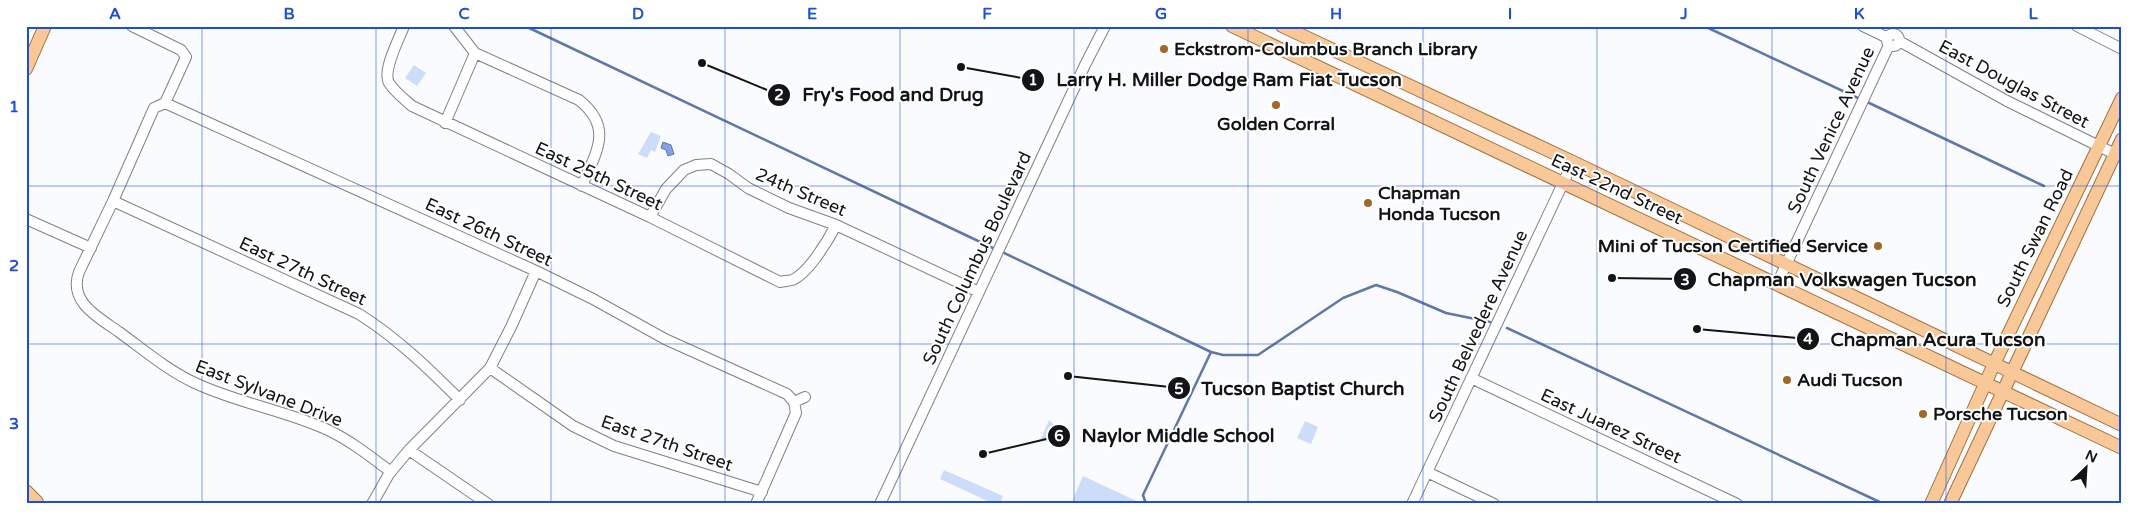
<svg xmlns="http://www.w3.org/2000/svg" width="2148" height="530" viewBox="0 0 2148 530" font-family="'Varela Round',sans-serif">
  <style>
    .green { fill: #cddcf9 }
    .water { fill: #81a1e5; stroke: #6077a7 }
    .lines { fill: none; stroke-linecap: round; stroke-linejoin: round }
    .stream { stroke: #6077a7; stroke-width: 2.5 }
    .minor-casing { stroke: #7e8187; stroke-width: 12 }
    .major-casing { stroke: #a5723e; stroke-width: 14 }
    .minor { stroke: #fff; stroke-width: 10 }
    .major { stroke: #f8c898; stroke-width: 12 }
    .grid { fill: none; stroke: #1d4ed8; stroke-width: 1; stroke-opacity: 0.55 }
    .poi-dot { fill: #a26728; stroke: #fff; stroke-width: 2 }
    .labels { text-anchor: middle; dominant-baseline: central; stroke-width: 4; stroke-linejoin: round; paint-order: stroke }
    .poi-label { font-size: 18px; font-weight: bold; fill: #131416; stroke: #fff; text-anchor: start }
    .street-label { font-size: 18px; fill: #131416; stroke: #fff }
    .leader { fill: none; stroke: #131416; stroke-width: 2 }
    .callout-dot { fill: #131416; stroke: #fff; stroke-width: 2 }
    .mark-label { font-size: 15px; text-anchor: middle; font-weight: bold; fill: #fff }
    .callout-label { font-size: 19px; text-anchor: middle; font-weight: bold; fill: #131416; stroke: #fff; stroke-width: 4; stroke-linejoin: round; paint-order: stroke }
    .neatline { fill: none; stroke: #1d4ed8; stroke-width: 2 }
    .grid-label { font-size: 16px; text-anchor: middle; font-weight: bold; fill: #1d4ed8 }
  </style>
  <rect width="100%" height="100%" fill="#f9fbff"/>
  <path class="green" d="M414 65 426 73 417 86 405 78Z
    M651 132 661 136 655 152 651 150 647 158 638 154Z
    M1049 420 1062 432 1055 446 1041 439Z
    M1305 421 1318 427 1311 444 1297 438Z
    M944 470 1003 496 1000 504H994L940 479Z
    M1083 476 1143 504H1071Z"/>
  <path class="water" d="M663 142 671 145 674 154 668 156 666 150 661 148Z"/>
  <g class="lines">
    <path class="stream" d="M525 26 995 249
      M1704 26 1860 99
      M1865 101 2044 186
      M1000 251 1211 352 1143 495 1146 504
      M1507 328 1884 504
      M1211 352 1223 355H1258L1343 298 1376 285 1397 292 1446 313 1490 322"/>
    <g class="minor-casing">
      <path id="minor" d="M132 26 181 50 186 57 165 103
        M404 26C399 39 382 71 389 83 395 92 404 99 412 106L650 217 780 282C784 281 788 281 792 280 808 274 829 239 836 225
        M454 26 475 53 579 100C614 128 596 152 582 186
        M1863 26 1888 38
        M2077 26 2122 49
        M1887 40a6 6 0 1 1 12 0a6 6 0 1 1-12 0Z
        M1899 41 2007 101 2115 154
        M165 103 536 271 593 299 665 339 787 394 794 402
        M165 103 154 108 113 201 79 272C68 302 98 317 119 332 144 350 167 370 195 383 237 403 285 410 328 430 351 441 371 457 391 472
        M445 123 475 53
        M113 201 359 314C397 338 428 368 460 400
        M650 217 666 189 684 170 696 165 711 164 729 174 748 188 789 208 836 225 979 292
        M26 219 91 248
        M1777 284 1889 45
        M490 368 573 426 614 446 762 492
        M1471 378 1737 504
        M409 450 488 504
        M1427 472 1494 504
        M372 504 389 474 409 450 490 368 511 327 536 271
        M756 504 796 413 794 402 805 397
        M880 504 1085 65 1105 26
        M1412 504 1573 162"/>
    </g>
    <g class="major-casing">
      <path id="major" d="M1232 26 2122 448
        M1282 26 1573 162 2122 425
        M26 69 45 26
        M26 491 37 502
        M1931 504 1994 364 2122 98
        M1950 504 2122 139"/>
    </g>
    <use href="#minor" class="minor"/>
    <use href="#major" class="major"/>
  </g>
  <path class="grid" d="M202 26V504M376 26V504M551 26V504M725 26V504M900 26V504M1074 26V504M1248 26V504M1423 26V504M1597 26V504M1772 26V504M1946 26V504M26 186H2122M26 344H2122"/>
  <g class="poi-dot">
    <circle cx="1164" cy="49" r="5"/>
    <circle cx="1276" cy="105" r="5"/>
    <circle cx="1368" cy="203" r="5"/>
    <circle cx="1878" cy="246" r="5"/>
    <circle cx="1787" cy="380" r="5"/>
    <circle cx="1923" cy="414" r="5"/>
  </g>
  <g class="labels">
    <g class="poi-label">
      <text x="1174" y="49">Eckstrom-Columbus Branch Library</text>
      <text x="1276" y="124" text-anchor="middle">Golden Corral</text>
      <text x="1378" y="193">Chapman<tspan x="1378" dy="21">Honda Tucson</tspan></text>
      <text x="1868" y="246" text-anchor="end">Mini of Tucson Certified Service</text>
      <text x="1797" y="380">Audi Tucson</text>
      <text x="1933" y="414">Porsche Tucson</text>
    </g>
    <g class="street-label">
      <text transform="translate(2014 84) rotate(28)">East Douglas Street</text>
      <text transform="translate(1831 130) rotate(-65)">South Venice Avenue</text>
      <text transform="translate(599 176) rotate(25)">East 25th Street</text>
      <text transform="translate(1617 189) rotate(25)">East 22nd Street</text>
      <text transform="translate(801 192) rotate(23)">24th Street</text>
      <text transform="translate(489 232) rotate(25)">East 26th Street</text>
      <text transform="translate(2035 238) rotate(-64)">South Swan Road</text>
      <text transform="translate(977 258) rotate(-65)">South Columbus Boulevard</text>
      <text transform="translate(303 271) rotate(25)">East 27th Street</text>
      <text transform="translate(1478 326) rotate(-65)">South Belvedere Avenue</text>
      <text transform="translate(269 393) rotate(21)">East Sylvane Drive</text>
      <text transform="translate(1611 426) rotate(25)">East Juarez Street</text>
      <text transform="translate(667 443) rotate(19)">East 27th Street</text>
    </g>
  </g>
  <path class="leader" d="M961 67L1033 80M702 63L779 95M1612 278L1685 279M1697 329L1808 339M1068 376L1179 388M983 454L1059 436"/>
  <g class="callout-dot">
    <circle cx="961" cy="67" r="5"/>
    <circle cx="702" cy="63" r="5"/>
    <circle cx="1612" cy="278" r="5"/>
    <circle cx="1697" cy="329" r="5"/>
    <circle cx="1068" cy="376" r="5"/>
    <circle cx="983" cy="454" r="5"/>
    <circle cx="1033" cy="80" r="12"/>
    <circle cx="779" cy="95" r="12"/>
    <circle cx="1685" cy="279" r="12"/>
    <circle cx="1808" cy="339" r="12"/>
    <circle cx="1179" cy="388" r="12"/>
    <circle cx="1059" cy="436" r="12"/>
  </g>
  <g class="mark-label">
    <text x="1033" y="85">1</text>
    <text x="779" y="100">2</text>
    <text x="1685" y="285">3</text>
    <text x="1808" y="344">4</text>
    <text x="1179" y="394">5</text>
    <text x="1059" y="441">6</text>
  </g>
  <g class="callout-label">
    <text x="1229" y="86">Larry H. Miller Dodge Ram Fiat Tucson</text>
    <text x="893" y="101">Fry's Food and Drug</text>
    <text x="1842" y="286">Chapman Volkswagen Tucson</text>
    <text x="1938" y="346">Chapman Acura Tucson</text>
    <text x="1303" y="395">Tucson Baptist Church</text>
    <text x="1178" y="442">Naylor Middle School</text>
  </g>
  <rect width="2148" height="530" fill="none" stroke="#ffffff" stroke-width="55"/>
  <g transform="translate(2086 468) rotate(25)" stroke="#ffffff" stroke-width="4" paint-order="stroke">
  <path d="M0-4L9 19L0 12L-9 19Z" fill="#131416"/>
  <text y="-8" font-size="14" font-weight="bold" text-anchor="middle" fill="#131416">N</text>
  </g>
  <rect x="28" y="28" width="2092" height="474" class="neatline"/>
  <g class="grid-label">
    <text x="115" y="19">A</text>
    <text x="289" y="19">B</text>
    <text x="464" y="19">C</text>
    <text x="638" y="19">D</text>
    <text x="812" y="19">E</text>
    <text x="987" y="19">F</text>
    <text x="1161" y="19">G</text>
    <text x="1336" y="19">H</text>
    <text x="1510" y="19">I</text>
    <text x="1684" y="19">J</text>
    <text x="1859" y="19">K</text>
    <text x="2033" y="19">L</text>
    <text x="14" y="112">1</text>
    <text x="14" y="271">2</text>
    <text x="14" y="429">3</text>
  </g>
</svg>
